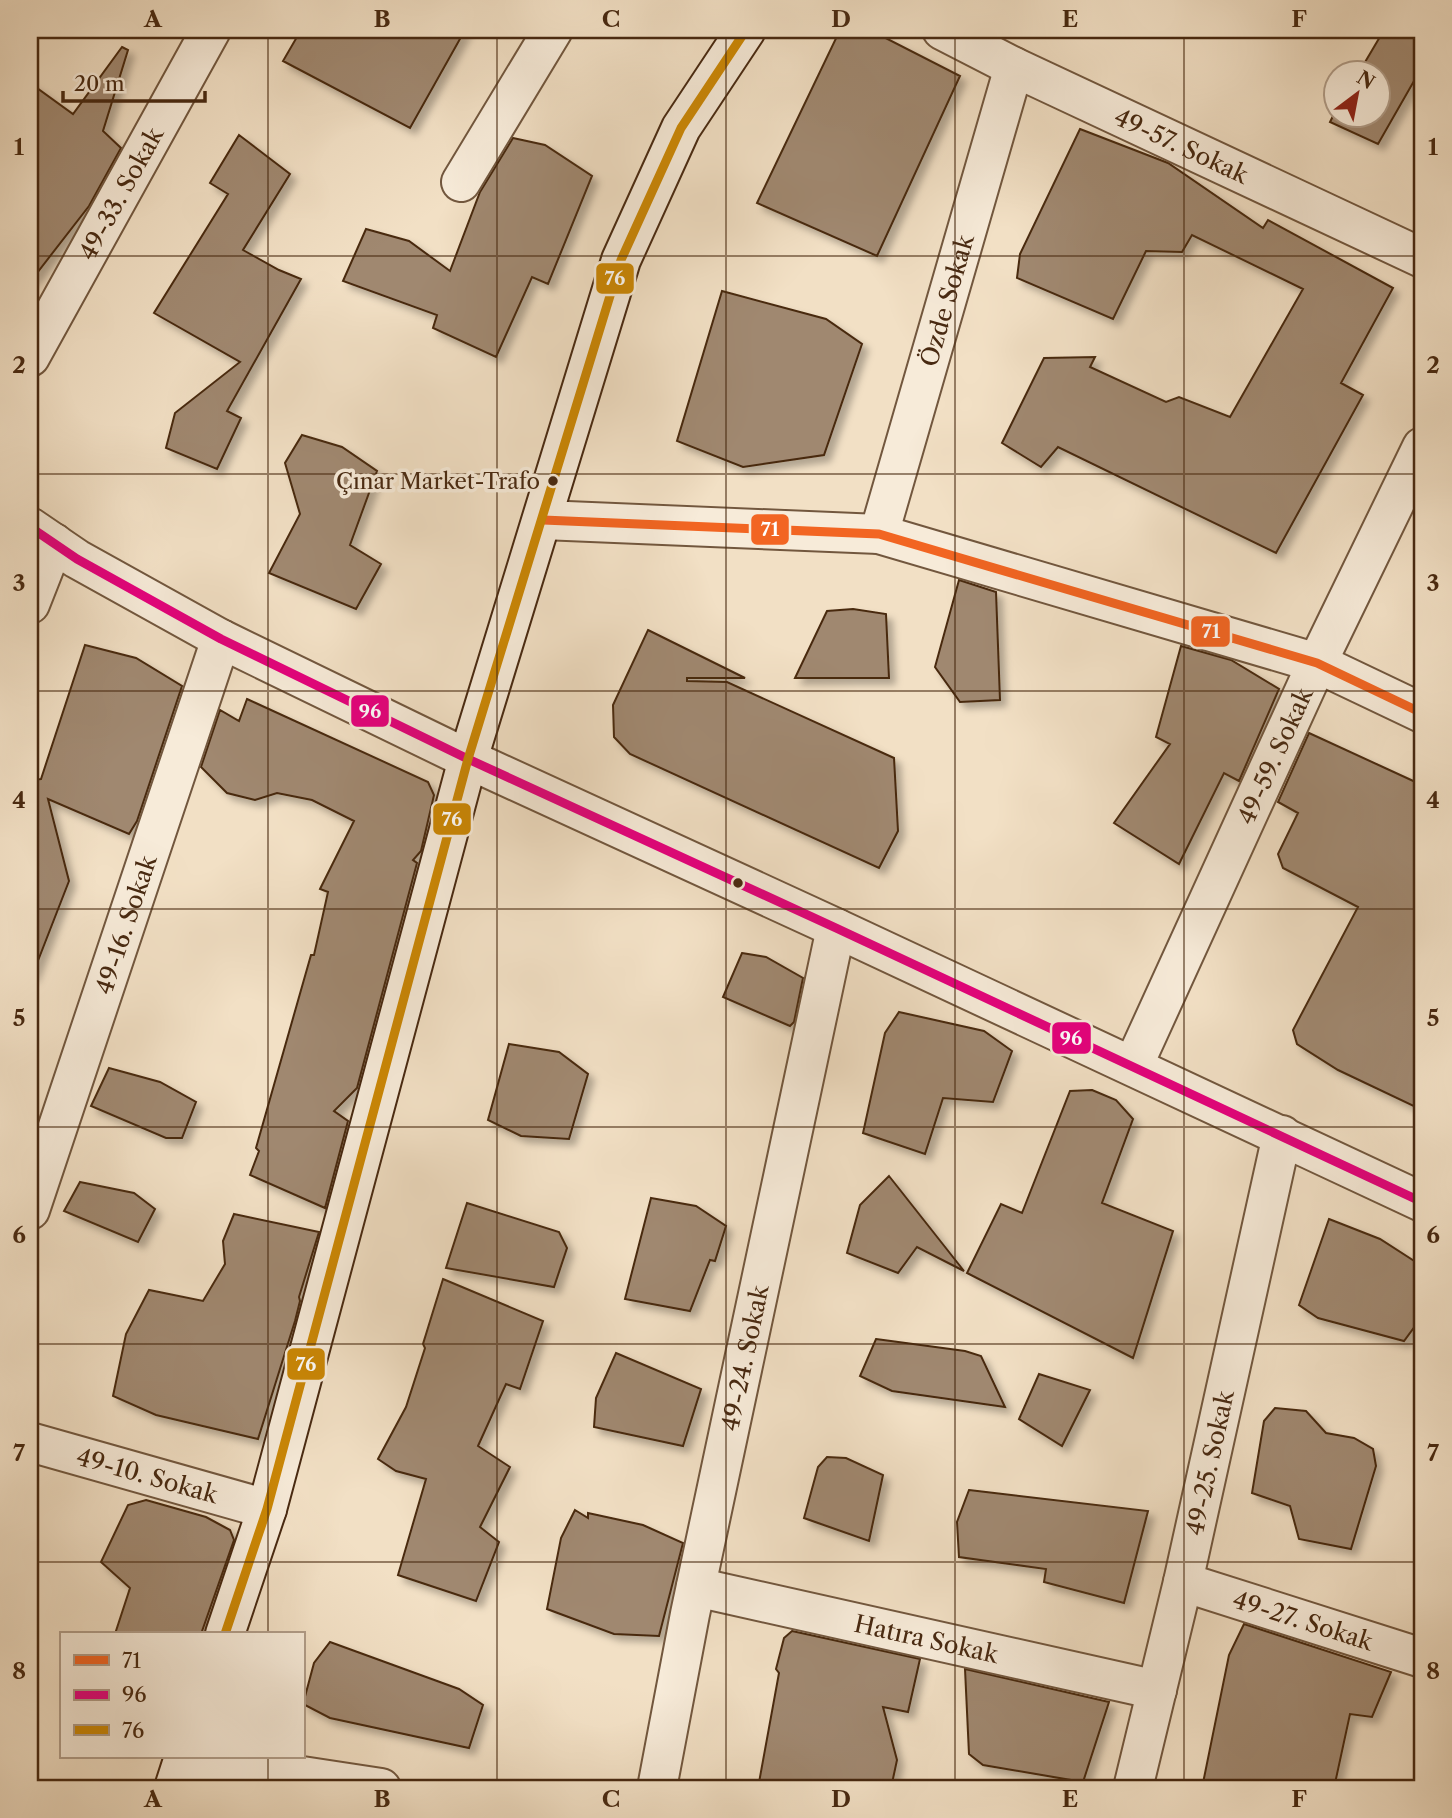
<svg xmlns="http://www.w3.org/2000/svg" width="1452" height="1818" viewBox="0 0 1452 1818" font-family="'Libre Caslon Text',serif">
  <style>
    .building { fill: #a0886f; stroke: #482911; stroke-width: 2; filter: url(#shadow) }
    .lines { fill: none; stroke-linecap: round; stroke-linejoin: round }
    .street-casing { stroke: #72573e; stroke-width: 42 }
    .secondary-casing { stroke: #482911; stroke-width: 42 }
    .street { stroke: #f7ebd9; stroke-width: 38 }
    .secondary { stroke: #f7ebd9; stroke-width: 38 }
    .bus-1-casing { stroke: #f7ebd9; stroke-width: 14 }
    .bus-2-casing { stroke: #f7ebd9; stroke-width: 14 }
    .bus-3-casing { stroke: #f7ebd9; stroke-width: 14 }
    .bus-1 { stroke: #f26522; stroke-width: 9 }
    .bus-2 { stroke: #e5007d; stroke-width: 9 }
    .bus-3 { stroke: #cb8704; stroke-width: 9 }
    .grid { fill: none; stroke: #482911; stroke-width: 2; stroke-opacity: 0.55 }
    .bus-dot { fill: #482911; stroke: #f7ebd9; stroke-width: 2.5 }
    .labels { text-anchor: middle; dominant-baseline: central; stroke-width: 7; stroke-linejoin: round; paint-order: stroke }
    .bus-label { font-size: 22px; fill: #482911; stroke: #f7ebd9; text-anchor: end }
    .street-label { font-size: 24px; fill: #482911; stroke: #f7ebd9 }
    .line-badge { stroke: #f7ebd9; stroke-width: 2.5 }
    .badge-label { font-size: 19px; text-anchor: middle; font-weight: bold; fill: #fff }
    .neatline { fill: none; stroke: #482911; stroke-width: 2.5 }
    .grid-label { font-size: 23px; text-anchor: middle; font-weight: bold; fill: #482911 }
  </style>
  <defs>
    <filter id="shadow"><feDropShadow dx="6" dy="6" stdDeviation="3.5" flood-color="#0004"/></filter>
  </defs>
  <rect width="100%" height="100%" fill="#f2e0c5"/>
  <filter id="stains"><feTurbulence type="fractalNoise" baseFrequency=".00286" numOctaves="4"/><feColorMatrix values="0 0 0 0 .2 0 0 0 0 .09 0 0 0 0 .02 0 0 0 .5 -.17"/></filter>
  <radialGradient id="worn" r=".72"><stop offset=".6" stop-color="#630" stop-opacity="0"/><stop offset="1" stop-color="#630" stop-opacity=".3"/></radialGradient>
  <path class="building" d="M301 30H465L410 128 283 61Z
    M840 30H870L960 76 877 256 757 203Z
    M1384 30H1422V67L1378 144 1330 122 1336 110V116H1378V74H1358Z
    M122 47 128 50 103 131 121 148 89 206 30 282V83L73 114Z
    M1080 129 1168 163 1263 228 1268 220 1393 288 1341 383 1363 395 1276 553 1058 447 1041 467 1002 443 1044 358 1095 357 1090 367 1166 402 1179 397 1230 417 1303 289 1192 235 1182 252 1146 251 1113 319 1017 278 1020 254Z
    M239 135 290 174 243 250 279 270 301 279 227 411 241 418 217 469 166 448 175 413 240 362 154 313 228 194 210 183Z
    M513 138 545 145 592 176 548 284 532 277 496 357 433 328 437 315 343 281 366 229 409 241 450 271 480 192Z
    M722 291 826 319 862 344 824 455 743 467 677 441Z
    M302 435 342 447 377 471 350 545 381 564 356 609 269 573 300 514 285 463Z
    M959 580 996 592 1000 700 960 702 935 667Z
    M853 609 886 614 889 678H795L827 611Z
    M648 630 745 678H687V681L727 682 894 758 898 831 879 868 630 754 614 737 613 705Z
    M85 645 136 658 182 686 137 821 129 834 48 799 69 881 32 976H30V780L41 779Z
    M1181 646 1231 660 1279 689 1239 781 1224 773 1179 864 1114 823 1170 744 1156 737Z
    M247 699 428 782 434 795 421 851 413 860 417 863 357 1088 334 1111 348 1121 325 1208 250 1175 259 1151 256 1148 311 955H314L328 892 320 889 354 821 312 800 277 793 255 800 227 793 201 767 220 710 239 721Z
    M1309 733 1422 785V1110L1338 1070 1297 1044 1293 1030 1358 907 1283 868 1278 854 1298 813 1278 802Z
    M742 953 766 957 803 978 794 1022 790 1026 723 997Z
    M899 1012 984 1031 1012 1051 993 1102 943 1098 925 1154 863 1133 885 1033Z
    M509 1044 559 1052 588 1074 569 1139 521 1136 488 1120Z
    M109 1068 160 1082 196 1102 182 1138H166L91 1106Z
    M1092 1090 1116 1100 1133 1119 1102 1203 1173 1231 1133 1358 967 1273 1001 1204 1022 1213 1070 1091Z
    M889 1176 964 1271 917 1247 898 1273 847 1253 860 1205Z
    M80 1182 134 1193 155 1209 138 1242 64 1211Z
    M651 1198 696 1206 726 1226 715 1261 710 1260 690 1311 625 1299Z
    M467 1203 559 1232 567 1248 554 1287 446 1268Z
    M234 1214 319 1232 299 1297 300 1301 295 1321 258 1439 156 1415 113 1396 126 1334 149 1290 203 1301 225 1264 223 1241Z
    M1329 1219 1380 1239 1422 1266V1302L1418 1322 1404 1341 1318 1318 1299 1305Z
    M443 1279 543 1321 520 1389 506 1384 478 1446 510 1467 480 1527 499 1542 476 1601 398 1575 426 1479 396 1471 378 1459 406 1407 425 1348 423 1344Z
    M876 1339 965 1351 981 1356 1005 1407 892 1391 860 1376Z
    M616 1353 701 1389 683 1446 594 1427 596 1398Z
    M1039 1374 1090 1390 1062 1446 1019 1419Z
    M1275 1408 1306 1411 1326 1433 1354 1438 1373 1449 1376 1466 1351 1549 1299 1539 1290 1506 1252 1493 1264 1421Z
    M827 1457 846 1458 883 1475 869 1541 804 1518 818 1467Z
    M969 1490 1148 1511 1124 1603 1044 1582 1046 1569 959 1557 957 1522Z
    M146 1500 206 1517 230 1530 234 1540 201 1634H115L130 1588 101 1562 128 1505Z
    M575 1510 588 1518V1513L643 1525 683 1543 659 1636 614 1634 547 1609 561 1538Z
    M1244 1624 1391 1672 1372 1717 1350 1714 1334 1788H1202L1229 1655Z
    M792 1631 920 1659 908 1712 883 1707 897 1760 891 1788H758L779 1673 776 1669 784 1638Z
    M330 1642 459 1689 483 1705 469 1748 330 1718 303 1704 314 1663Z
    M965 1669 1109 1702 1083 1782 983 1765 969 1754Z"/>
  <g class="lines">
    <g class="street-casing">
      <g id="street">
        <path id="s1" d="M942 30 1014 67 1422 258"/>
        <path d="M461 182 553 30"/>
        <path id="s2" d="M30 357 211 30"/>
        <path d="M543 520 879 534 1317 663 1422 713"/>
        <path d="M30 527 77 559 221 639 468 759 836 928 1422 1202"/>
        <path id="s3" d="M879 534 1014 67"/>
        <path d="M30 604 54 543"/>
        <path id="s4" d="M1133 1066 1317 663 1422 447"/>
        <path id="s5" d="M30 1210 221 639"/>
        <path id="s6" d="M30 1442 267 1509"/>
        <path id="s7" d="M1183 1582 1422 1658"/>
        <path id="s8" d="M696 1587 1157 1690"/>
        <path d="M184 1758 381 1788"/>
        <path id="s9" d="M657 1788 690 1614 836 928"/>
        <path id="s10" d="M1133 1788 1183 1582 1282 1135"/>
      </g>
    </g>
    <g class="secondary-casing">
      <path id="secondary" d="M225 1634 267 1509 468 759 621 260 681 128 746 30
        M174 1788 184 1757"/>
    </g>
    <use href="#street" class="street"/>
    <use href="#secondary" class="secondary"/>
    <g class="bus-1-casing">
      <path id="bus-1" d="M543 520 879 534 1317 663 1422 713"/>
    </g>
    <g class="bus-2-casing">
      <path id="bus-2" d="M30 527 77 559 221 639 468 759 836 928 1422 1202"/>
    </g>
    <g class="bus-3-casing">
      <path id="bus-3" d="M225 1634 267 1509 468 759 621 260 681 128 746 30"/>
    </g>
    <use href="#bus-1" class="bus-1"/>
    <use href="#bus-2" class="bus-2"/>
    <use href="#bus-3" class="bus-3"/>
  </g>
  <path class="grid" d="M268 30V1634M497 30V1788M726 30V1788M955 30V1788M1184 30V1788M30 256H1422M30 474H1422M30 691H1422M30 909H1422M30 1127H1422M30 1344H1422M30 1562H1422M268 1757V1788"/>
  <g class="bus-dot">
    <circle cx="553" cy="481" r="6"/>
    <circle cx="738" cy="883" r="6"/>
  </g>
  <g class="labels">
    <g class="bus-label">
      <text x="540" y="481">Çınar Market-Trafo</text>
    </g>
    <g class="street-label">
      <text stroke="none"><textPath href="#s1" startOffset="266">49-57. Sokak</textPath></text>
      <text stroke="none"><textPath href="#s2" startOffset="187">49-33. Sokak</textPath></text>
      <text stroke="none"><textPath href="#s3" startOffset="243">Özde Sokak</textPath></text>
      <text stroke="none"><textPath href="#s4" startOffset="341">49-59. Sokak</textPath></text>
      <text stroke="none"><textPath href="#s5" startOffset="301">49-16. Sokak</textPath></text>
      <text stroke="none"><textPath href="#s9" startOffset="439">49-24. Sokak</textPath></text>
      <text stroke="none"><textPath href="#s10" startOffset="334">49-25. Sokak</textPath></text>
      <text stroke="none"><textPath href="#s6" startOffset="122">49-10. Sokak</textPath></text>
      <text stroke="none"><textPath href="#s7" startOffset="126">49-27. Sokak</textPath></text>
      <text stroke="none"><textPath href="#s8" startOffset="236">Hatıra Sokak</textPath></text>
    </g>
  </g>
  <g class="line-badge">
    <rect x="595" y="262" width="40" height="33" rx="7" fill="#cb8704"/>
    <rect x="750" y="513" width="40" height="33" rx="7" fill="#f26522"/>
    <rect x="1190" y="615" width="41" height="33" rx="7" fill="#f26522"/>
    <rect x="350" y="694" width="40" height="34" rx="7" fill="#e5007d"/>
    <rect x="432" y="802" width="40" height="34" rx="7" fill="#cb8704"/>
    <rect x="1051" y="1021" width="41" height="34" rx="7" fill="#e5007d"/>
    <rect x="286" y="1347" width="40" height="34" rx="7" fill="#cb8704"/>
  </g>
  <g class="badge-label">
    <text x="615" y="285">76</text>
    <text x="770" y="536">71</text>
    <text x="1211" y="638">71</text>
    <text x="370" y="718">96</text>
    <text x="452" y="826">76</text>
    <text x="1071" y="1045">96</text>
    <text x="306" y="1371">76</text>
  </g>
  <rect width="1452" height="1818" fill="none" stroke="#f2e0c5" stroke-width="77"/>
  <rect x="60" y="1632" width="245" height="126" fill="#f7ebd9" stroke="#b19d89" stroke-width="2"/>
  <rect x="74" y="1655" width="35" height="10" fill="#f26522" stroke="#b19d89" stroke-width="2"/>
  <text x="122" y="1668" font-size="21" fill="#482911">71</text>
  <rect x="74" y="1690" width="35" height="10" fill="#e5007d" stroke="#b19d89" stroke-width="2"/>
  <text x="122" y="1702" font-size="21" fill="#482911">96</text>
  <rect x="74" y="1725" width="35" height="10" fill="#cb8704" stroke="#b19d89" stroke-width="2"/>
  <text x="122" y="1738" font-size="21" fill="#482911">76</text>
  <g transform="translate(1357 94) rotate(32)"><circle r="33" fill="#f7ebd9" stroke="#b19d89" stroke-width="2"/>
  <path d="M0-5L12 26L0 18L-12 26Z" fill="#8f2418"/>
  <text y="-10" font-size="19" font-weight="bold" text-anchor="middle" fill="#482911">N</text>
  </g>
  <path d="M63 91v10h142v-10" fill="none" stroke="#482911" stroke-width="3.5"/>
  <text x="74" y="91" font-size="21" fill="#482911" stroke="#f7ebd9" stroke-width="5" paint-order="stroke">20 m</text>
  <rect x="38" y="38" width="1376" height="1742" class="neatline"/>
  <g class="grid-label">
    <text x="153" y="27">A</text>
    <text x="382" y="27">B</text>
    <text x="611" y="27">C</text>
    <text x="841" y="27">D</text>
    <text x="1070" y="27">E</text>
    <text x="1299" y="27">F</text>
    <text x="19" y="155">1</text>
    <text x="1433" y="155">1</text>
    <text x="19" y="373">2</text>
    <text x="1433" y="373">2</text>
    <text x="19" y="591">3</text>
    <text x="1433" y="591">3</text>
    <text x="19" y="808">4</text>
    <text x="1433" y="808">4</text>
    <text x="19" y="1026">5</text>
    <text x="1433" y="1026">5</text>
    <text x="19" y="1243">6</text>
    <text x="1433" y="1243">6</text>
    <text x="19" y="1461">7</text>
    <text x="1433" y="1461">7</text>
    <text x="19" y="1679">8</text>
    <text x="1433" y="1679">8</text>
    <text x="153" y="1807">A</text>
    <text x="382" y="1807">B</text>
    <text x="611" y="1807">C</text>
    <text x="841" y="1807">D</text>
    <text x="1070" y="1807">E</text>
    <text x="1299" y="1807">F</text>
  </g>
  <rect width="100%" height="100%" filter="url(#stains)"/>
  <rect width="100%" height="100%" fill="url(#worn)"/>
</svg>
